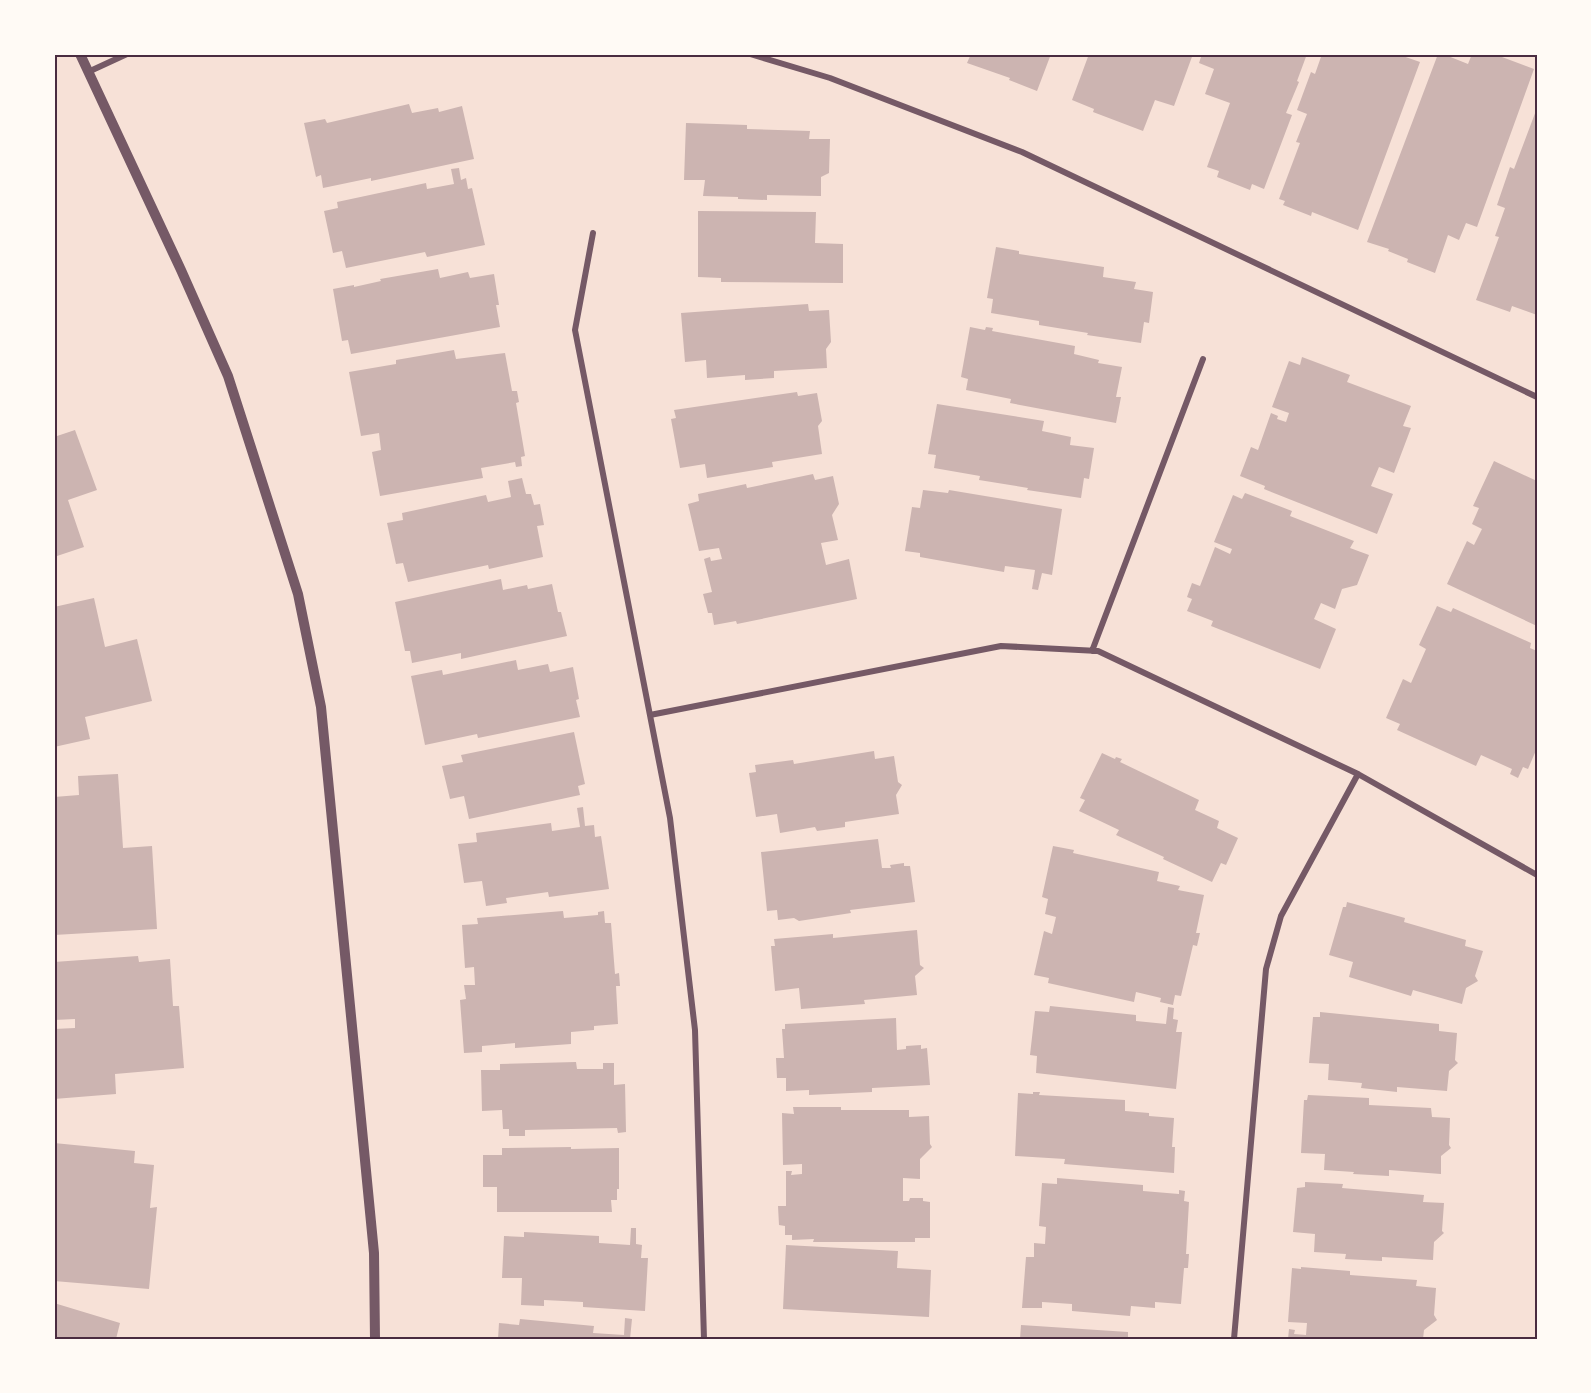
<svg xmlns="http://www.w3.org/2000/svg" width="1591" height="1393" viewBox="0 0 1591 1393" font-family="Barlow,sans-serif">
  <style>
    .building { fill: #ccb4b1 }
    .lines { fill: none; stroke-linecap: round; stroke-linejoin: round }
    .minor { stroke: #755966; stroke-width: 6 }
    .tertiary { stroke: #755966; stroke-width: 10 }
    .neatline { fill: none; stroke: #4a2c40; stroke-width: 2 }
  </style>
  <rect width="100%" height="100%" fill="#f7e1d7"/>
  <path class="building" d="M971 54H1051L1037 91 1009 80 1010 78 967 63Z
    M1089 54H1193L1174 106 1155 100 1143 131 1093 112 1094 109 1072 100Z
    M1202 54H1307L1297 81 1299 82 1286 113 1292 115 1264 189 1252 184 1250 190 1217 177 1219 171 1207 167 1230 103 1205 94 1214 69 1199 63Z
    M1322 54H1397L1420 62 1358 230 1312 212 1311 216 1283 205 1285 201 1279 199 1300 143 1296 142 1307 114 1297 110 1311 72 1315 74Z
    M1438 54H1443L1468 64 1472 54H1494L1534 69 1477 227 1466 223 1459 240 1448 235 1435 273 1407 262 1408 259 1388 251 1389 249 1367 242Z
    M409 104 412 113 438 108 439 112 462 106 474 159 371 181V178L323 188 321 175 316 177 304 123 325 119 327 123Z
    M1537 108V315L1512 306 1510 312 1476 300 1499 237 1495 236 1505 208 1497 205 1510 167 1514 169Z
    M686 123 747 125V129L810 131 809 139H830L829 173 821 177V196L767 195V200L738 199V197L703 196 705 180H684Z
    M459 168 461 180 466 178 468 189 472 188 485 245 427 257 425 252 346 268 342 251 333 253 324 211 338 208 337 202 426 183 427 189 454 184 451 169Z
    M698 211 816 212 815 243 843 244V283L721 282V278L698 277Z
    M996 247 1019 251V254L1104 267 1103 277 1136 282 1134 289 1153 292 1149 323 1144 322 1141 343 1087 335 1088 333 1039 325V321L991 313 993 299 987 298Z
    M438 269 440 278 468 272 470 278 494 274 499 305H496L500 327 351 354 348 340 342 341 333 289 354 285V287L381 281 380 279Z
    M808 304 809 311 829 310 831 342 826 349 827 368 774 371V378L745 380V375L707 378 706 360 685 362 681 313Z
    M970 327 985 330 986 327 993 328 992 331 1075 346 1074 354 1099 360 1098 363 1122 367 1116 397H1121L1116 423 1010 403 1011 399 966 390 968 379 961 377Z
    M454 350 456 359 505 353 512 391H517L519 402 516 403 525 456 521 457 522 466 516 467 515 462 481 468 483 478 380 496 372 452 381 450 379 433 361 436 349 372 396 364V360Z
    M1302 357 1350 375 1347 382 1411 406 1403 426 1411 428 1394 473 1379 467 1371 486 1393 494 1377 534 1264 489 1265 486 1240 476 1251 447 1258 450 1271 413 1278 416 1277 419 1286 422 1289 413 1272 407 1289 361 1300 365Z
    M797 392 798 396 817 393 822 421 818 426 822 454 772 462 773 467 707 478 705 464 680 468 671 419 676 418 674 410Z
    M937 404 1044 421 1042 431 1071 437 1070 445 1094 448 1089 479 1084 478 1081 498 1027 490 1028 488 979 480 980 476 934 468 936 455 928 454Z
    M75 430 97 490 68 500 84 547 54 557V437Z
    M1494 461 1537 481V626L1447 584 1467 541 1474 545 1482 529 1472 524 1479 508 1473 506Z
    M813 474 815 480 833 476 839 504 832 515 838 540 821 543 826 565 849 559 857 599 737 624 736 621 714 625 712 613H708L703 594 712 592 704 559 710 557 711 561 722 559 719 548 699 551 688 504 699 501 698 494 746 484 747 488Z
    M522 478 526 494H531L534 505 540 504 544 525 537 526 543 557 489 569 488 565 408 582 403 563 396 564 387 523 403 520 402 513 486 495 488 502 511 497 508 481Z
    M923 490 948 493 949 490 1062 509 1052 575 1042 573 1038 590 1032 589 1035 570 1005 566 1004 572 920 557V553L905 551 912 507 920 508Z
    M1245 493 1292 511 1290 516 1354 541 1350 548 1369 555 1357 585 1342 589 1335 609 1321 603 1314 619 1336 629 1320 669 1211 626 1213 621 1187 611 1192 599 1187 597 1192 583 1200 586 1215 547 1230 554 1232 549 1214 542 1233 495 1242 499Z
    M501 579 503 590 527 585 528 589 552 584 558 612H561L567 636 461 659V653L412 663 410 651H405L395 602Z
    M94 598 105 647 137 639 152 701 85 717 90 739 54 747V607Z
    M1437 606 1451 612 1453 608 1531 643 1530 648 1537 651V748L1528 769 1523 767 1518 778 1510 774 1512 769 1481 755 1476 766 1397 730 1400 724 1386 718 1403 679 1411 683 1426 649 1419 645Z
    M516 660 518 670 548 664 550 672 573 667 579 699 576 700 580 717 478 738 477 734 425 745 411 676 442 670 443 675Z
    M574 732 585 784 578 786 580 795 469 819 464 796 450 799 442 766 463 762 461 755Z
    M874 751 875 759 894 756 898 782 902 785 896 795 899 814 845 822V827L817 831 815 827 780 833 777 814 756 817 749 773 756 772 755 765 793 760 794 764Z
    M1102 753 1115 759 1116 757 1122 759 1120 762 1199 800 1195 810 1219 821 1217 828 1238 838 1226 865 1221 863 1212 882 1163 859 1164 857 1116 835 1119 830 1079 811 1085 800 1080 798Z
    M118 774 123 848 152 846 157 929 54 935V797L79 795 78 776Z
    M583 807 585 826 594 825 595 837 601 836 609 889 549 897 548 892 506 898 507 903 486 906 482 881 464 883 458 844 477 842 476 833 551 823 552 831 580 827 577 808Z
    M878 839 882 868H891L890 865 904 863V866H910L915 902 850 910 851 913 799 921 794 918 778 920 777 910 767 911 761 852Z
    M1053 846 1074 850 1073 853 1159 872 1157 881 1180 886 1178 890 1204 895 1196 933H1200L1197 946 1193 945 1181 996 1175 995 1173 1005 1160 1002 1161 998 1136 992 1134 1002 1048 983 1049 978 1034 975 1044 931 1052 934 1056 917 1045 914 1048 899 1042 897Z
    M1347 902 1405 918 1404 922 1466 940 1465 946 1483 951 1475 976 1478 981 1466 988 1462 1004 1413 990 1411 996 1349 977 1353 962 1329 955 1343 907H1346Z
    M563 911 564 918 598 915V912L604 911 605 923H611L615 974 619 973 620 986H616L618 1024 594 1026V1030L571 1032V1044L515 1048V1043L482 1046V1052L464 1053 460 1000 466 999 464 985H475L474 967 465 968 462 925 478 924 477 918Z
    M917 930 920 965 924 968 915 976 917 995 864 1000 865 1004 801 1009 799 988 775 991 771 946H775L774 939 833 934V938Z
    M138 956 139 962 170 959 173 1006H179L184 1068 115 1074 116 1094 54 1099V1029L75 1028V1019L54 1020V962Z
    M1050 1006 1136 1015V1021L1166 1024 1168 1007 1174 1008 1173 1019 1178 1020 1176 1032H1182L1176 1089 1036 1073 1037 1056 1030 1055 1035 1011 1049 1012Z
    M1320 1012 1439 1024V1031L1457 1033 1455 1060 1458 1063 1449 1071 1447 1091 1397 1087V1092L1361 1088 1362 1083 1328 1080 1329 1064 1309 1063 1313 1017H1320Z
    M896 1018 897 1050 906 1049V1046L921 1045V1049L927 1048 930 1085 872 1088V1092L809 1095V1090L786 1091V1078H777L776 1058H784L782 1029H785V1024Z
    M576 1062 577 1069H603V1063H614V1085L625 1084 626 1132 618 1133 617 1128 525 1130V1136H509V1129H503L502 1110 482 1111 481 1070H500V1064Z
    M1033 1092H1040L1039 1095 1125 1100V1111L1149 1113V1116L1174 1118 1172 1147H1175L1174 1173 1064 1164 1065 1159 1015 1156 1018 1093 1033 1094Z
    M1308 1095 1369 1098V1105L1431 1108 1432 1117 1450 1118 1449 1145 1451 1148 1441 1156V1174L1389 1170V1176L1353 1174 1354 1172 1324 1170 1325 1154 1301 1153 1304 1100H1307Z
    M793 1107H841V1110H909V1117L929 1116 930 1144 932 1147 920 1159V1179L903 1178V1201H909L910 1198H923V1201L930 1202V1238H915V1242H813L814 1239 792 1240V1235H785V1226L779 1225 778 1206H786V1171H792L791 1175 802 1174V1164L783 1165 782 1113 794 1114Z
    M54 1143 135 1151 134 1163 154 1165 150 1208 157 1207 149 1289 54 1281Z
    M571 1147V1149L619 1148V1189H617V1200H611L612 1212H497V1187H483V1155H502V1148Z
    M1057 1178 1143 1185V1191L1179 1194V1190L1185 1191 1184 1201 1189 1202 1186 1254H1189L1188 1268H1184L1181 1304 1155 1302V1308L1131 1306 1130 1316 1072 1311V1304L1042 1302V1308H1022L1026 1257H1034V1243L1045 1244 1046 1227 1039 1226 1042 1183 1057 1184Z
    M1305 1182 1343 1184 1342 1188 1424 1195 1423 1202 1444 1203 1442 1231 1444 1233 1434 1242 1433 1260 1382 1257V1261L1345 1259 1346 1254 1314 1252 1315 1234 1293 1232 1297 1188 1305 1187Z
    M631 1228H636V1244L642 1245 641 1258H648L645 1311 583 1307V1302L544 1300V1306L521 1305 522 1278H502L504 1236 524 1237V1232L599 1236V1243L630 1245Z
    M786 1245 898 1251 897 1268 931 1270 929 1317 783 1309Z
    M1301 1267 1350 1271V1275L1417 1280 1416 1286 1436 1288 1434 1315 1437 1320 1424 1330 1423 1339H1288L1289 1329 1295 1330 1294 1334 1306 1335 1307 1323 1288 1322 1292 1268 1301 1269Z
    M54 1303 120 1323 116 1339H54Z
    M625 1318 632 1319 630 1339H498L499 1323 519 1325 520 1319 594 1326 593 1333 624 1335Z
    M1021 1325 1128 1332V1339H1020Z"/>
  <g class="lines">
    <path class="minor" d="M750 54 830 78 1022 152 1537 397
      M88 72 127 54
      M593 233 575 330 670 818 695 1030 704 1339
      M1092 651 1203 359
      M650 715 1001 646 1098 651 1358 774 1537 875
      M1234 1339 1266 969 1281 916 1358 774"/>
    <path class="tertiary" d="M80 54 181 270 228 376 298 594 321 707 374 1253 375 1339"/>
  </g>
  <rect width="1591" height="1393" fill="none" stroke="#fffaf5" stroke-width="111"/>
  <rect x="56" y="56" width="1480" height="1282" class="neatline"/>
</svg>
